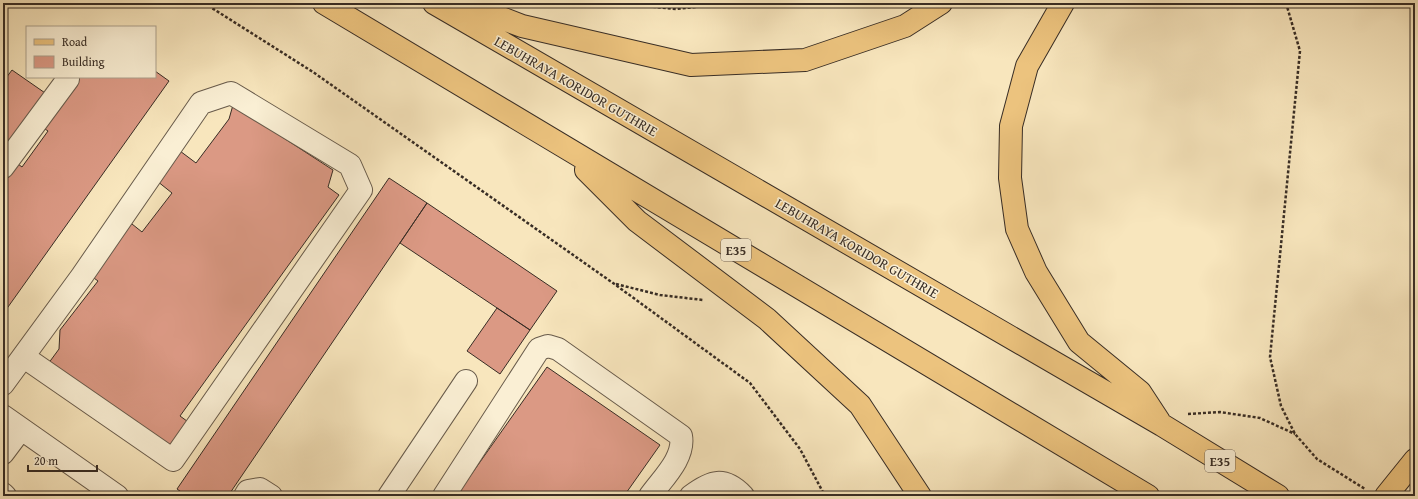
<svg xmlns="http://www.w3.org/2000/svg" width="1418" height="499" viewBox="0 0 1418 499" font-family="'Gentium Book Plus',serif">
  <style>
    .building { fill: #db9984; stroke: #382d25 }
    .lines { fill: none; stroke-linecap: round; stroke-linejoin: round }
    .minor-casing { stroke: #685b4b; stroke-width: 24 }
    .major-casing { stroke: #382d25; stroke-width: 24 }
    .highway-casing { stroke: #382d25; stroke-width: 24 }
    .path { stroke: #382d25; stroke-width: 2.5; stroke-dasharray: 3 2; stroke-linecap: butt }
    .minor { stroke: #faefd4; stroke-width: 22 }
    .major { stroke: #ecc37e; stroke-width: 22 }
    .highway { stroke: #ecc37e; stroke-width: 22 }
    .labels { text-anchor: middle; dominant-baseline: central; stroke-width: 3; stroke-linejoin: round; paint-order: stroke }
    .shield { fill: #faefd4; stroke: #72675a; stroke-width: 1 }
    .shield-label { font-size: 13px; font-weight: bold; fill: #382d25 }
    .street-label { font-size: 14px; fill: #382d25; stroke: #faefd4 }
  </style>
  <rect width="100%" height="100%" fill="#f8e6bd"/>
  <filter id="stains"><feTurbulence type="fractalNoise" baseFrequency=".005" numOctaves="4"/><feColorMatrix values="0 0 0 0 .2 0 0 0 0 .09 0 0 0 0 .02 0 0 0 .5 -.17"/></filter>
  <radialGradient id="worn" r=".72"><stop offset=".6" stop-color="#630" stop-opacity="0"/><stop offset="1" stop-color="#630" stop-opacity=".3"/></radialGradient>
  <path class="building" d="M12 70 48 95 3 158V82Z
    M155 71 169 81 3 314V175L14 161 22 167 48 131 42 127 78 77H155Z
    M233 105 333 170 328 187 339 195 180 416 191 424 171 451 48 364 59 349 60 330 98 281 87 273 127 220 142 232 172 193 157 181 180 151 196 163 229 119Z
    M389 178 427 203 228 496H187L177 489Z
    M427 203 557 291 530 330 400 243Z
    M497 308 530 330 500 374 467 351Z
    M547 367 660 445 624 496H456Z"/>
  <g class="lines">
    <g class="minor-casing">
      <path id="minor" d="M3 167 68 79
        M3 384 82 276 201 103 231 93 350 165 361 190 173 460 24 357
        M3 416 117 496
        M3 453 21 429
        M3 494 5 496
        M245 496 248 491 260 489 271 496
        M389 496 466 381
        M444 496 539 349 548 346 558 349 681 436C685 458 662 479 650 496
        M691 496C711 481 724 476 743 496"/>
    </g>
    <g class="major-casing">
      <path id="major" d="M1386 496 1415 460"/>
    </g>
    <g class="highway-casing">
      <path id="highway" d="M324 3 1148 496
        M434 3 1162 425 1278 496
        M462 3 522 26 691 65 805 60 905 26 941 3
        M1063 3 1027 66 1011 126 1010 178 1017 229 1036 272 1079 342 1140 392 1159 421
        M586 170 637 221 767 319 860 405 920 496"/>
    </g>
    <path class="path" d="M204 3 313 72 613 283 750 383 800 449 825 496
      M613 3 676 9 737 3
      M1286 3 1300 51 1270 357 1281 406 1295 434 1317 459 1365 489
      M616 284 660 295 703 300
      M1188 414 1220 412 1260 418 1295 434"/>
    <use href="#minor" class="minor"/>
    <use href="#major" class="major"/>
    <use href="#highway" class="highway"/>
  </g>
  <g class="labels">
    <g class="shield">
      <rect x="721" y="239" width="30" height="22" rx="3"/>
      <rect x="1205" y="450" width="30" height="22" rx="3"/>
    </g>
    <g class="shield-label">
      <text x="736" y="250">E35</text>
      <text x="1220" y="461">E35</text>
    </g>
    <g class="street-label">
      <text transform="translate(576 86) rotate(30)">LEBUHRAYA KORIDOR GUTHRIE</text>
      <text transform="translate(857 248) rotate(30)">LEBUHRAYA KORIDOR GUTHRIE</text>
    </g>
  </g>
  <rect width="1418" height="499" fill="none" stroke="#f8e6bd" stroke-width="16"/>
  <rect x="4" y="4" width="1410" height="491" fill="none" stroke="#382d25" stroke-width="2"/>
  <rect x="8" y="8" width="1402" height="483" fill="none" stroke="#382d25"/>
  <rect x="26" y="26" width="130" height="52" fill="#faefd4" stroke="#aca18e"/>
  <rect x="34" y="39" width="20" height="6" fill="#ecc37e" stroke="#aca18e"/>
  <text x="62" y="46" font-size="12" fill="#382d25">Road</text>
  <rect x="34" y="56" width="20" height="12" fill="#db9984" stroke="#aca18e"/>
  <text x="62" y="66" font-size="12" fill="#382d25">Building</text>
  <path d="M28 465v6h69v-6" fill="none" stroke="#382d25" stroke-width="2"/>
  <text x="34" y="465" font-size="12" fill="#382d25" stroke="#faefd4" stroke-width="3" paint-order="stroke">20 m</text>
  <rect width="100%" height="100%" filter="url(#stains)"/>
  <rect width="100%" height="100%" fill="url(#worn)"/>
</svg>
